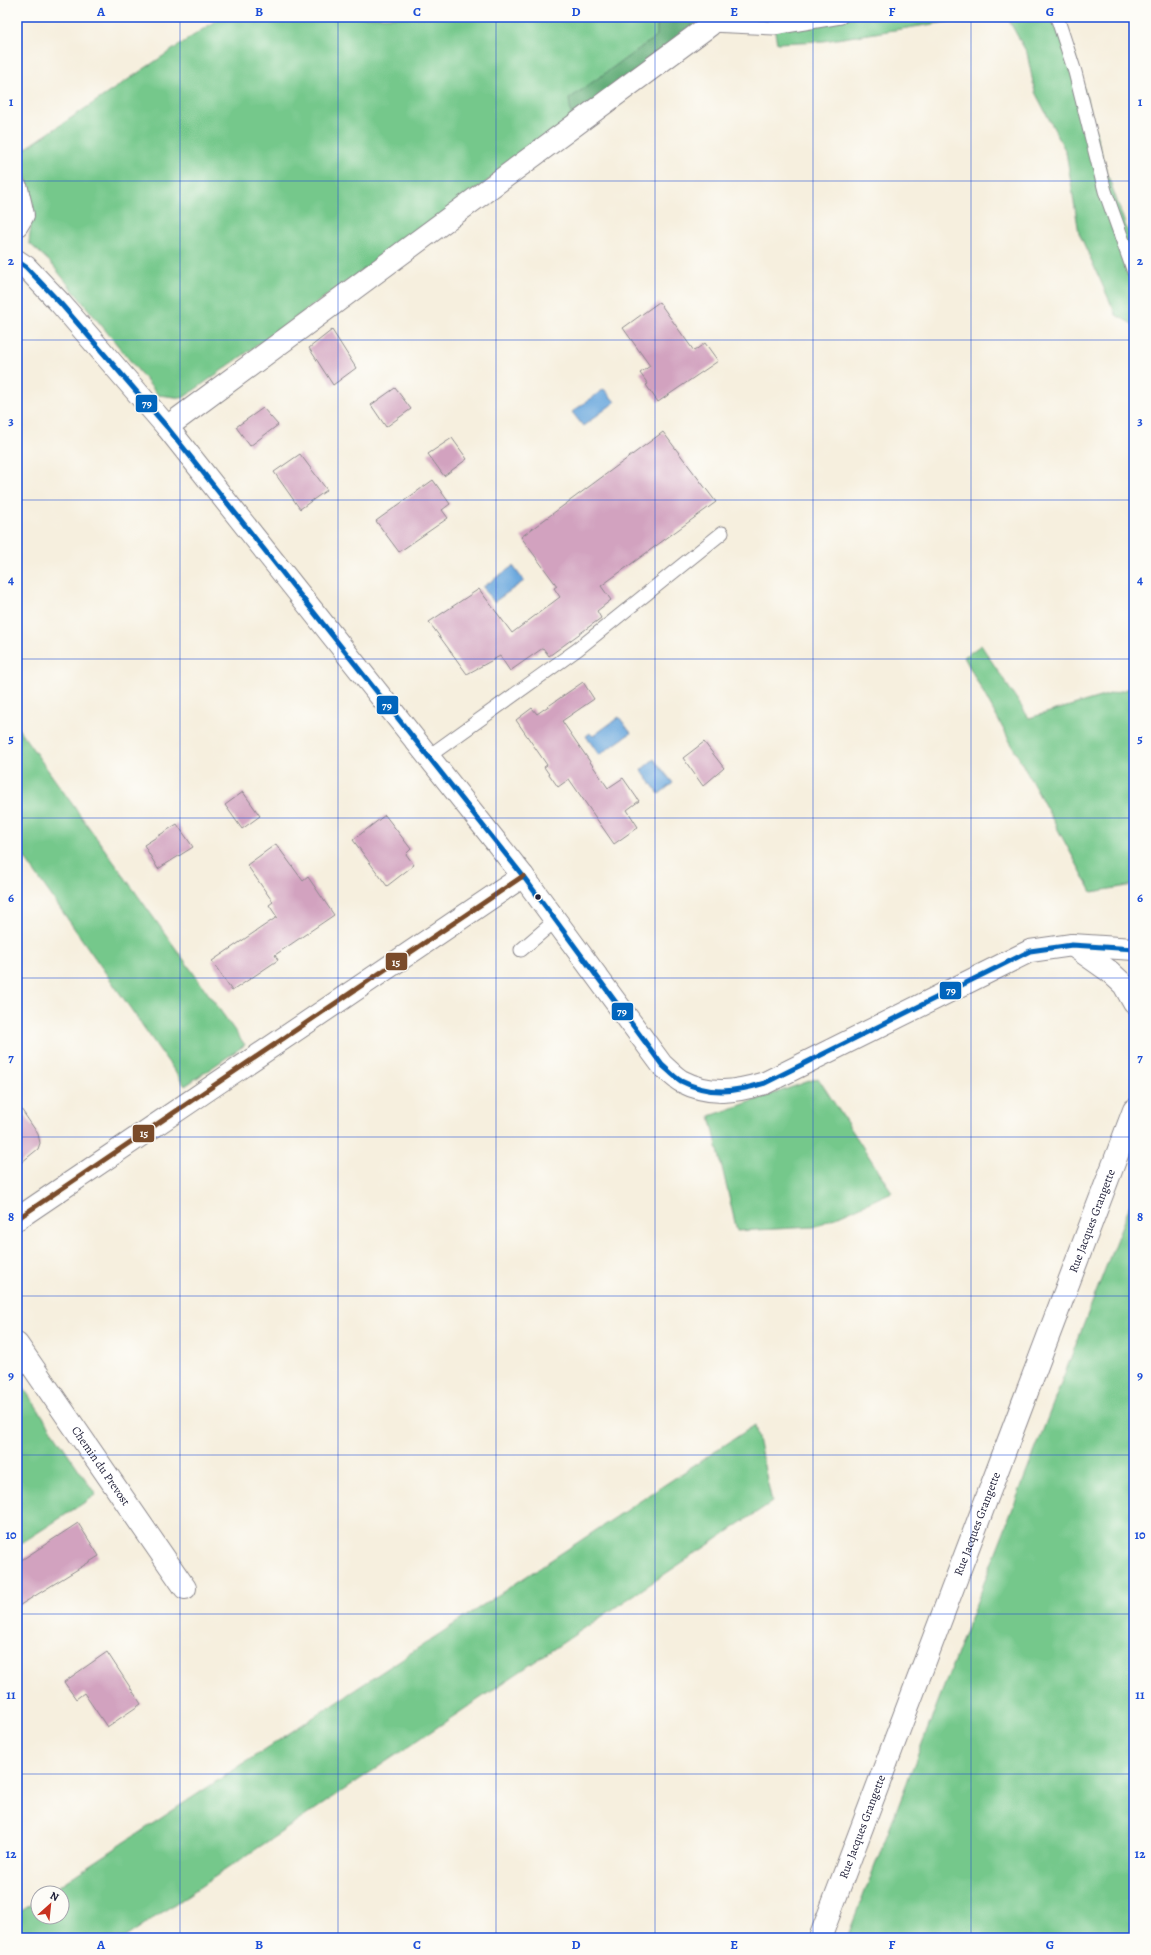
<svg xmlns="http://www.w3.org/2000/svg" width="1151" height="1955" viewBox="0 0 1151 1955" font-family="Alegreya,serif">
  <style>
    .green { fill: #75c88b; stroke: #4c7563 }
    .forest { fill: #60ac77; stroke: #416759 }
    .water { fill: #6ca9de; stroke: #47668c }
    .building { fill: #d2a2bf }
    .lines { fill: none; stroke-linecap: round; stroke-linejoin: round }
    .lane-casing { stroke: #8c888c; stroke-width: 15 }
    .street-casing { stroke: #8c888c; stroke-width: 24 }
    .lane { stroke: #fff; stroke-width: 13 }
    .street { stroke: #fff; stroke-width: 22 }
    .bus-1-casing { stroke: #fdfcf7; stroke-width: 8 }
    .bus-2-casing { stroke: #fdfcf7; stroke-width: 8 }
    .bus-1 { stroke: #0065bd; stroke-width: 5 }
    .bus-2 { stroke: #7a4b2a; stroke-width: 5 }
    .grid { fill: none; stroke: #1d4ed8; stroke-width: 1; stroke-opacity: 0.55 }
    .bus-dot { fill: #22223b; stroke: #fdfcf7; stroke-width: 1.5 }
    .labels { text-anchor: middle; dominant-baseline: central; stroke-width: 3; stroke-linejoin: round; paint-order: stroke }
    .street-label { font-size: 12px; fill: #22223b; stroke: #fdfcf7 }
    .line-badge { stroke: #fdfcf7; stroke-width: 1.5 }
    .badge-label { font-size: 11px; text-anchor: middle; font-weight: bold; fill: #fff }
    .neatline { fill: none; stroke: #1d4ed8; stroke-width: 1.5 }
    .grid-label { font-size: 13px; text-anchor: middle; font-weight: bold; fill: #1d4ed8 }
  </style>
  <rect width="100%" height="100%" fill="#fdfcf7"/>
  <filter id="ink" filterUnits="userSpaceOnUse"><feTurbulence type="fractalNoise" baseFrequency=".025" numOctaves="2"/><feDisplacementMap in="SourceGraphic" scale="8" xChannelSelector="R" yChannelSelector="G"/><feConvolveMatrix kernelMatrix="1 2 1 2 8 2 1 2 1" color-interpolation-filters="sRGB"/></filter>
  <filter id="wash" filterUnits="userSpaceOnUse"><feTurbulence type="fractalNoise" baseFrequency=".012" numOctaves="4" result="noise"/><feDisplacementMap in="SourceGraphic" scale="16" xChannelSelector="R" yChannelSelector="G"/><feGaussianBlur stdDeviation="0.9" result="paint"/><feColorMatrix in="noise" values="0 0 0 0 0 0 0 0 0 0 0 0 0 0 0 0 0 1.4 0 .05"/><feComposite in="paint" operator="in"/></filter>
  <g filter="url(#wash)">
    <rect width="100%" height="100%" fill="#f6efde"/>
    <path class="green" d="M221 17H657V36L570 99 572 121 183 398 158 395 50 262 29 243 33 204 19 153Z
      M772 17H978L824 41 777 43Z
      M1007 17H1064L1065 19 1106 170 1134 249V325L1116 315 1079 233 1066 152 1035 92 1027 53Z
      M981 645 1029 718 1134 687V885L1092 892 964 657Z
      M17 727 245 1045 185 1086 17 847Z
      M818 1078 892 1192 814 1227 737 1231 710 1116Z
      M1134 1194V1938H847Z
      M17 1378 96 1495 17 1546Z
      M755 1425 772 1502 124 1938H17V1913L38 1900V1917H62V1893H48Z"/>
    <path class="forest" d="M657 17H705L572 121 569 99 657 36Z"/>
    <path class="water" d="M604 389 615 402 583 426 572 412Z
      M513 566 524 581 494 602 483 587Z
      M619 717 631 733 599 755 586 736 590 733 593 736Z
      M654 759 673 783 659 794 641 770Z"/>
    <g id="blocks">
      <path class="building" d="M659 302 694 351 705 343 718 361 658 402 646 385 648 384 640 373 650 366 623 328Z
        M332 330 356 368 333 385 309 348Z
        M395 388 411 409 386 427 371 405Z
        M263 408 278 425 250 446 236 427Z
        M663 432 716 502 601 586 611 600 597 611 601 618 549 656 543 648 510 671 500 656 467 674 429 622 479 589 512 633 560 597 554 588 557 586 521 537Z
        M452 438 467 459 444 476 428 454Z
        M300 454 327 490 300 509 274 472Z
        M433 480 450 504 442 510 448 518 399 552 376 521Z
        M583 682 594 699 562 721 608 788 623 778 639 801 627 810 638 827 614 844 569 779 558 787 544 767 547 765 516 720 532 708 537 714Z
        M704 742 724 768 703 786 683 758Z
        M243 792 260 816 242 829 225 805Z
        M385 815 411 849 406 854 414 865 387 886 353 840Z
        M177 824 193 847 158 869 144 845Z
        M276 844 303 881 308 877 334 915 275 955 278 960 232 991 212 961 277 917 269 905 273 902 247 865Z
        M17 1103 38 1134 40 1143 38 1149 17 1166Z
        M78 1523 99 1556 17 1607V1563Z
        M107 1652 141 1704 107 1727 84 1693 76 1699 64 1682Z"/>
    </g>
  </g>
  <g filter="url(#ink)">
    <use href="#blocks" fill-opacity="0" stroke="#8c888c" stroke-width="1"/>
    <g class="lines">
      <g class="lane-casing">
        <path id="lane" d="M1057 17 1075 72 1105 191 1134 272
          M710 25 774 28 841 17
          M429 756 578 649 722 533
          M521 950 556 920"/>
      </g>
      <g class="street-casing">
        <g id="street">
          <path d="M17 189 23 215 17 225"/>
          <path d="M17 261 26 267 61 304 167 427 523 876 662 1065C668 1070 674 1077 681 1081 710 1096 735 1092 765 1083L1030 951 1072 945 1134 949"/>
          <path d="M167 427 710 25"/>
          <path d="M1072 945 1109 971 1124 985 1134 1003"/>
          <path d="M17 1219 523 876"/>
          <path id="s1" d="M17 1344 185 1588"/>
          <path id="s2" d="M820 1938 1134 1110"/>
        </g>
      </g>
      <use href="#lane" class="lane"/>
      <use href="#street" class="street"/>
      <g class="bus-1-casing">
        <path id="bus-1" d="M17 261 26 267 61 304 167 427 523 876 662 1065C668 1070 674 1077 681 1081 710 1096 735 1092 765 1083L1030 951 1072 945 1134 949"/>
      </g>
      <g class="bus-2-casing">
        <path id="bus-2" d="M17 1219 523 876"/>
      </g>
      <use href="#bus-1" class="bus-1"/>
      <use href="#bus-2" class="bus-2"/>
    </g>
  </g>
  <path class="grid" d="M180 17V1938M338 17V1938M496 17V1938M655 17V1938M813 17V1938M971 17V1938M17 181H1134M17 340H1134M17 500H1134M17 659H1134M17 818H1134M17 978H1134M17 1137H1134M17 1296H1134M17 1455H1134M17 1614H1134M17 1774H1134"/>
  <circle class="bus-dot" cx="538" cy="897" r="3.5"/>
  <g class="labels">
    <g class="street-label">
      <text stroke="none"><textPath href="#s2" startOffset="767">Rue Jacques Grangette</textPath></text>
      <text stroke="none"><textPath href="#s1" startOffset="148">Chemin du Prevost</textPath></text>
      <text stroke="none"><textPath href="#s2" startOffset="443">Rue Jacques Grangette</textPath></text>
      <text stroke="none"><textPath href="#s2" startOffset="119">Rue Jacques Grangette</textPath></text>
    </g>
  </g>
  <g class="line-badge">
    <rect x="135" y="394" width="23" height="19" rx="4" fill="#0065bd"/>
    <rect x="376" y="695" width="23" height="20" rx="4" fill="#0065bd"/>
    <rect x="385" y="952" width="23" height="19" rx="4" fill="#7a4b2a"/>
    <rect x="939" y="981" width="23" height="19" rx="4" fill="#0065bd"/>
    <rect x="611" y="1002" width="23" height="19" rx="4" fill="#0065bd"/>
    <rect x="132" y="1124" width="23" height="19" rx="4" fill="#7a4b2a"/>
  </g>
  <g class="badge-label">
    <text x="147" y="407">79</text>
    <text x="387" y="709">79</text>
    <text x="396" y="966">15</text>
    <text x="951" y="994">79</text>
    <text x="622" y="1015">79</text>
    <text x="144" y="1137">15</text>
  </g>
  <rect width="1151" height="1955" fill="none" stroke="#fdfcf7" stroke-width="44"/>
  <g transform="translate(50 1905) rotate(27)"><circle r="19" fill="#fdfcf7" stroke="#a5a5ac"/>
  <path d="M0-3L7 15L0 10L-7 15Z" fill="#c8321e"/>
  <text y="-6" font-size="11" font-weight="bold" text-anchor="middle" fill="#22223b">N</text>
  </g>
  <rect x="22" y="22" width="1107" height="1911" class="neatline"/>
  <g class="grid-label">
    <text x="101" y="16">A</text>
    <text x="259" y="16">B</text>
    <text x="417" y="16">C</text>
    <text x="576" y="16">D</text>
    <text x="734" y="16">E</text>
    <text x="892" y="16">F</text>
    <text x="1050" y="16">G</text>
    <text x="11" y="106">1</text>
    <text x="1140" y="106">1</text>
    <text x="11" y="265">2</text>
    <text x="1140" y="265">2</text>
    <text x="11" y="425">3</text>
    <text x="1140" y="425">3</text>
    <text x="11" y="584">4</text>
    <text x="1140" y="584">4</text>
    <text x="11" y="743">5</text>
    <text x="1140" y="743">5</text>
    <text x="11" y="902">6</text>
    <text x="1140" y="902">6</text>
    <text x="11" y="1062">7</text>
    <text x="1140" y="1062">7</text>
    <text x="11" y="1221">8</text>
    <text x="1140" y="1221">8</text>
    <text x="11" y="1380">9</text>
    <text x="1140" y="1380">9</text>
    <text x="11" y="1539">10</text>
    <text x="1140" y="1539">10</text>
    <text x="11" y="1699">11</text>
    <text x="1140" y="1699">11</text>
    <text x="11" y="1858">12</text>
    <text x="1140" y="1858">12</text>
    <text x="101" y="1949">A</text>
    <text x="259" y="1949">B</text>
    <text x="417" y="1949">C</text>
    <text x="576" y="1949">D</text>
    <text x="734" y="1949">E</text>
    <text x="892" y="1949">F</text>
    <text x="1050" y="1949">G</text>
  </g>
</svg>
